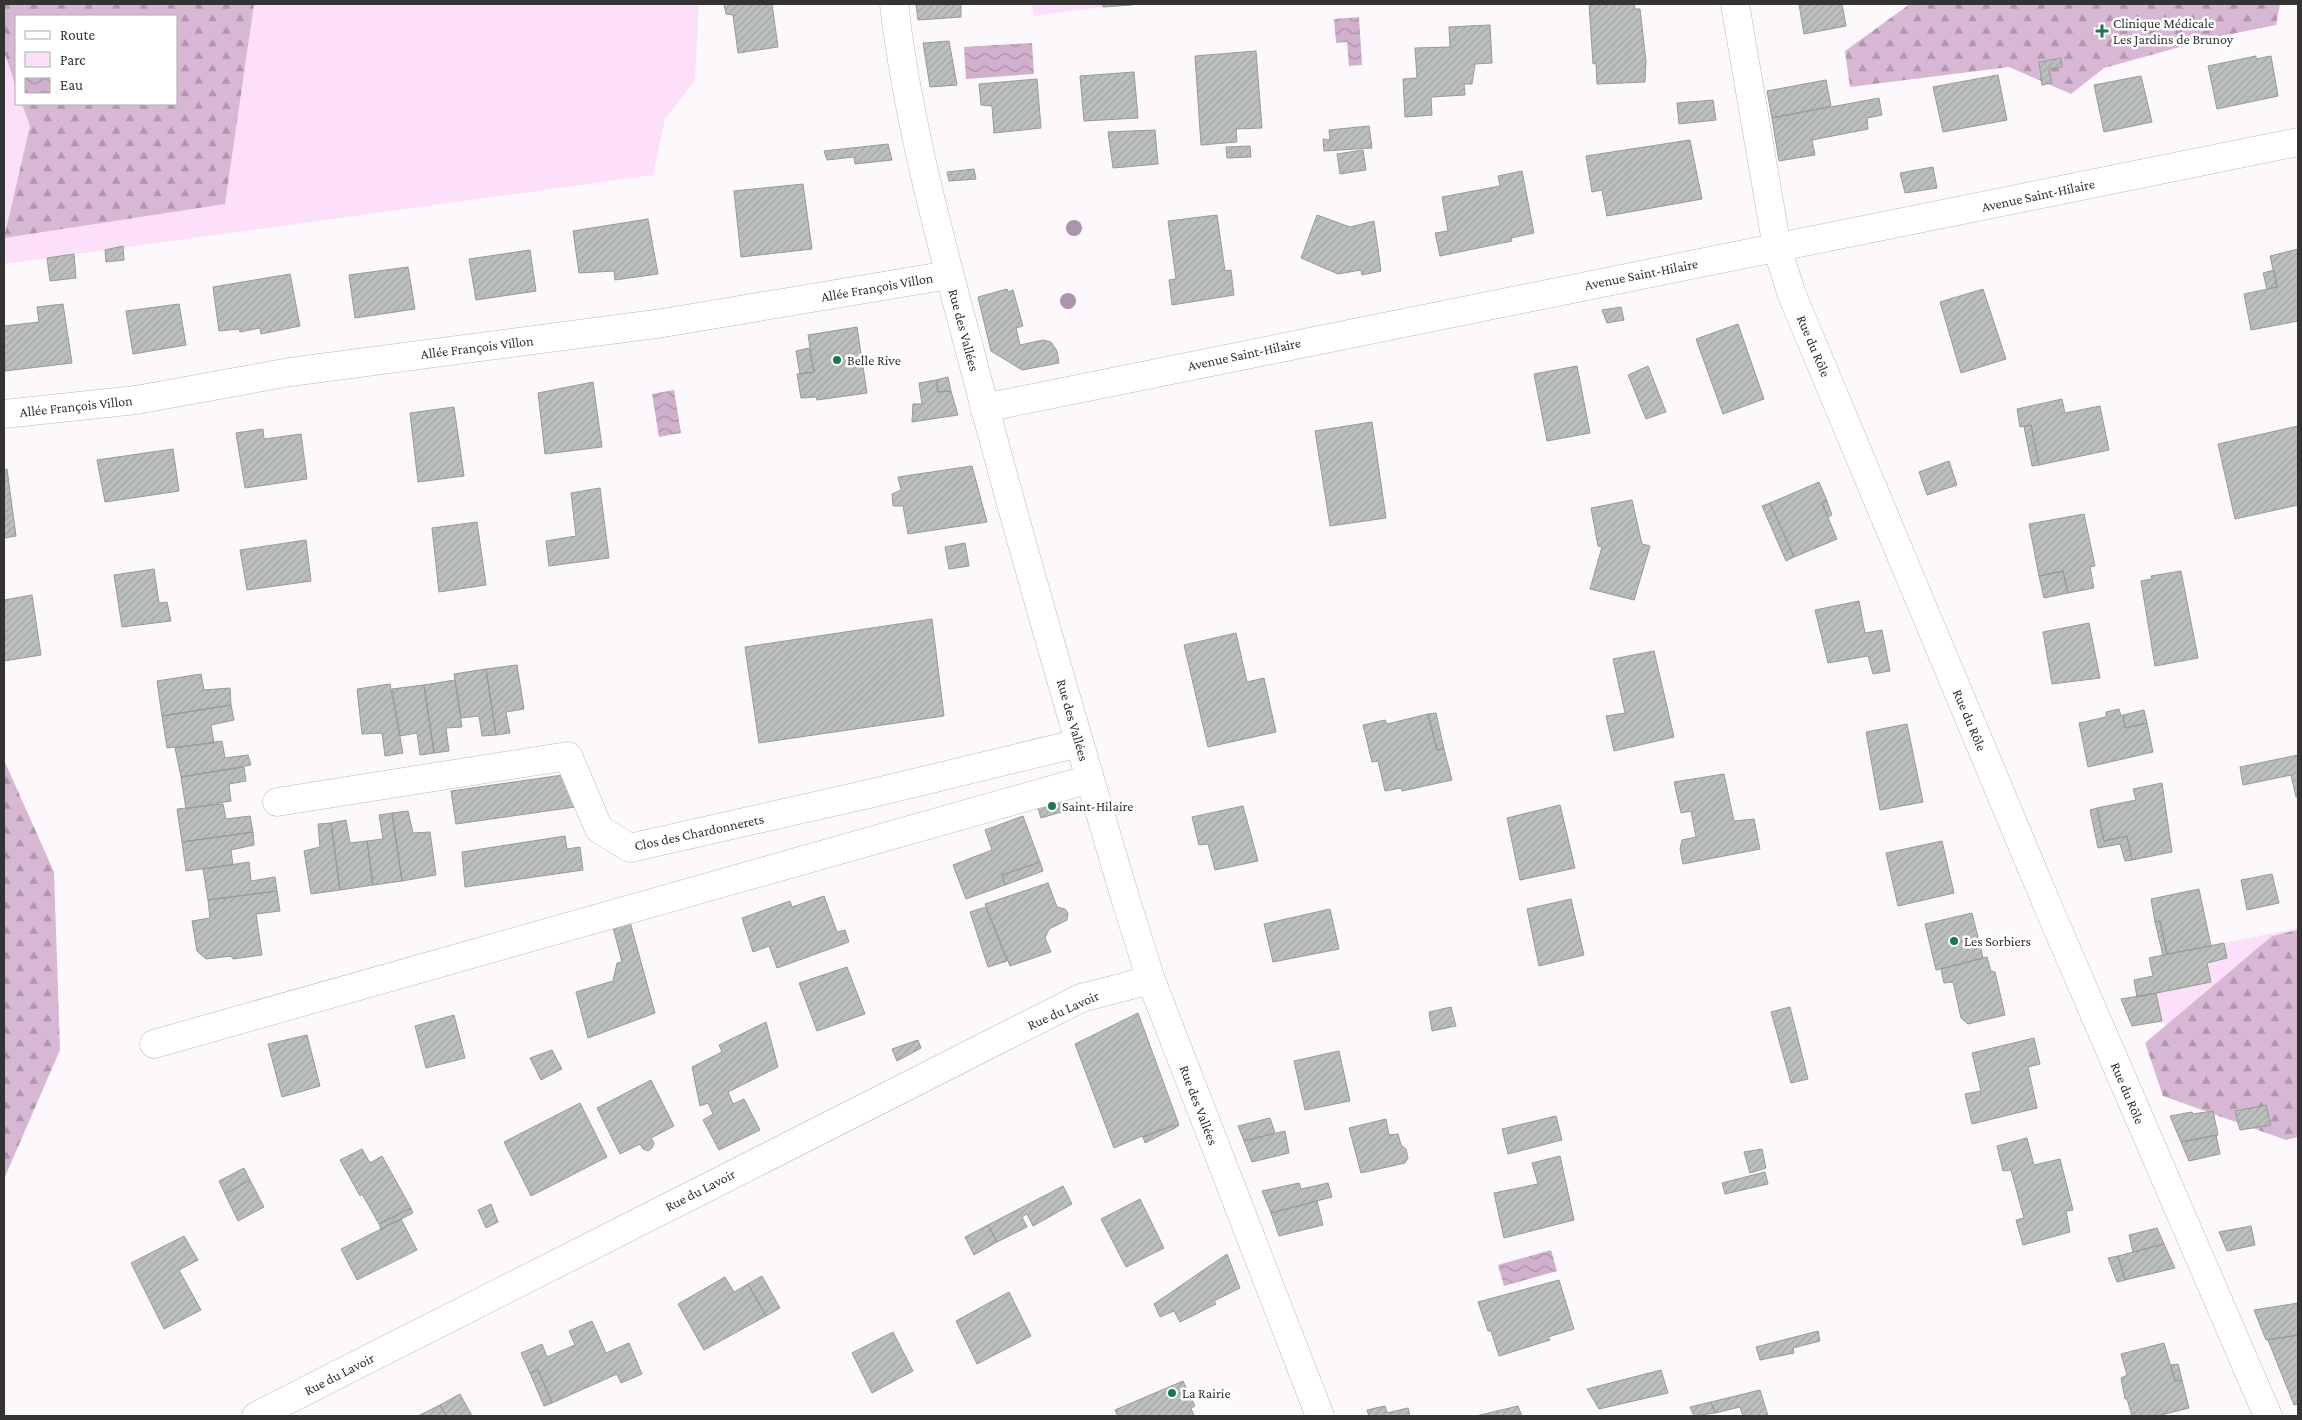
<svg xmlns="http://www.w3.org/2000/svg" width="2302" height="1420" viewBox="0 0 2302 1420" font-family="'Crimson Pro',serif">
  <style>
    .green { fill: #fce0f9; fill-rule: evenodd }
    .forest { fill: url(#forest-firs) }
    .water { fill: url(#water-waves) }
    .building { fill: url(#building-hatch); stroke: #979a98 }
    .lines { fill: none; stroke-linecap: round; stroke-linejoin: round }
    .street-casing { stroke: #bcb9bc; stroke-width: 29 }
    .street { stroke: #fff; stroke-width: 28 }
    .tree { fill: #ad93ab }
    .poi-dot { fill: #19794f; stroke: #fff; stroke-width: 2 }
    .labels { text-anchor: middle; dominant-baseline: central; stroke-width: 5; stroke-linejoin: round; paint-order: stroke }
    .poi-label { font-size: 14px; fill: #343334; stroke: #fff; text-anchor: start }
    .street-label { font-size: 14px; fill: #343334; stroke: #fff }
  </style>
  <defs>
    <pattern id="forest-firs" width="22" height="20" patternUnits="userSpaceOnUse" patternTransform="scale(1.25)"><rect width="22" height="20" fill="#d8b7d5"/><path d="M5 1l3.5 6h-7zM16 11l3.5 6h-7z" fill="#b095ae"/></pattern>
    <pattern id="water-waves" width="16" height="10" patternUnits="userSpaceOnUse" patternTransform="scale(1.25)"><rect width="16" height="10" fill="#d1b0cd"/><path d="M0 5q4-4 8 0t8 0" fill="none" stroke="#aa90a7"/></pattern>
    <pattern id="building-hatch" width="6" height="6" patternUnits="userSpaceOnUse" patternTransform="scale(1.25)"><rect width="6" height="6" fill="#bcc0bd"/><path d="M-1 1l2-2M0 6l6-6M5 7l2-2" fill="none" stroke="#a2a5a3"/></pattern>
  </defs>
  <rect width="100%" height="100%" fill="#fcf8fb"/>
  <path class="green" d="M4 4H699L695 80 665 119 653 175 4 264ZM16 16H176V104H16Z
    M1032 4H1103V7L1033 16Z
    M2298 928V1015L2204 1070 2162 1021 2156 993 2207 963 2227 958 2224 943Z"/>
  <path class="forest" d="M4 4H254L225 204 4 238 30 126 22 104H176V16H16V87L4 51Z
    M1910 4H2280L2276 25 2216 37 2104 68 2071 94 2009 67 1850 87 1845 51Z
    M4 760 54 872 60 1050 4 1179Z
    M2298 930V1137L2286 1140 2163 1096 2145 1043 2272 936Z"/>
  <path class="water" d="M1359 17 1362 65 1349 66 1347 42 1336 43 1334 19Z
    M1032 43 1034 74 966 79 964 47Z
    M674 390 681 433 659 437 652 394Z
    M1551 1250 1557 1271 1504 1286 1498 1265Z"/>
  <path class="building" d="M724 4H772L778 47 738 53 733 15 726 14Z
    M916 4H961V17L918 20Z
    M1103 4H1132V5L1103 7Z
    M1589 4H1634L1635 9H1640L1646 61 1645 82 1597 84 1596 63 1593 64Z
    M1799 4H1842L1846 26 1804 34Z
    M1490 25 1492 63 1475 64 1472 84H1464L1465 95 1431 97 1432 115 1405 117 1403 79 1417 78 1415 48 1450 47 1449 27Z
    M949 41 957 85 930 87 923 43Z
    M1256 51 1262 128 1236 129 1237 142 1201 145 1195 56Z
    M2256 56V59L2271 56 2278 96 2217 109 2208 66Z
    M2061 58 2062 67 2049 69 2052 83 2042 85 2039 62Z
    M1134 72 1138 118 1084 121 1080 76Z
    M1998 75 2007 120 1943 132 1933 87Z
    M2141 76 2152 122 2104 132 2094 85Z
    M1037 79 1041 128 994 133 992 106 981 105 979 84Z
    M1826 80 1831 106 1772 118 1767 91Z
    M1879 98 1882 115 1867 118 1868 129 1812 140 1815 155 1779 161 1772 118Z
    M1713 100 1716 120 1679 124 1677 103Z
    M1369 126 1372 148 1324 151 1323 139 1330 140 1329 130Z
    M1155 130 1158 164 1113 168 1108 132Z
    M1690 140 1702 199 1607 216 1602 190 1592 192 1586 156Z
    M888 144 892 160 855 164 854 157 827 160 824 151Z
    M1250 146 1251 157 1227 158 1226 147Z
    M1363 150 1366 170 1340 174 1337 154Z
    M1933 167 1937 188 1905 193 1900 173Z
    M974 169 976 179 949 181 947 172Z
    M1522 171 1534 233 1511 238 1512 241 1440 256 1435 233 1448 231 1442 197 1500 186 1498 176Z
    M803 184 812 249 741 257 734 191Z
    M1217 215 1225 271 1231 270 1234 295 1172 305 1169 280 1176 279 1168 221Z
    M1317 215 1350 227 1374 221 1381 271 1362 275 1361 270 1338 274 1301 258Z
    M648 219 658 274 615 280 614 271 579 273 573 231Z
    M123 246 124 260 106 262 105 250Z
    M2298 249V321L2251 330 2244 294 2277 287 2270 256Z
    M530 250 536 291 476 300 469 259Z
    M74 254 76 278 50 281 47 258Z
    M408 267 415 309 355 318 349 275Z
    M2274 270 2277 287 2267 289 2263 273Z
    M290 274 300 326 261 334 260 328 240 332 239 329 219 331 213 287Z
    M1007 289 1008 292 1013 290 1023 326 1016 328 1020 345 1043 340 1051 342 1057 351 1059 363 1022 370 991 351 978 297Z
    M1983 289 2006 359 1961 373 1940 302Z
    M63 304 72 363 5 371 4 326 39 322 37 307Z
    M179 304 186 345 133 354 126 311Z
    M1621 307 1624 320 1607 323 1602 310Z
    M1738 324 1764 399 1723 414 1696 339Z
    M857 327 867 393 817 400 816 397 801 398 797 374 814 372 808 335Z
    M809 348 814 372 800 374 796 351Z
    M1577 366 1590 433 1547 441 1534 374Z
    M1648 366 1666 412 1646 419 1628 375Z
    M948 377 951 391 938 392 936 380Z
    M936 380 938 392 951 391 958 415 912 422 913 404H922L919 383Z
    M593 382 602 447 545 454 538 393Z
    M2062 399 2065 413 2100 406 2109 450 2039 465 2031 425 2020 427 2017 409Z
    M454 407 464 476 418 482 410 413Z
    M1372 422 1386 518 1330 526 1315 431Z
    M2031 425 2039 465 2032 466 2024 427Z
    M2298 426V505L2235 519 2218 444Z
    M263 429 264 439 301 434 307 479 245 488 236 433Z
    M173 449 179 491 105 502 97 460Z
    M1949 461 1957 485 1927 495 1919 472Z
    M972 466 987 522 908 534 903 506H893L892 494 901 490 898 477Z
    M7 469 16 536 4 538V470Z
    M1819 482 1827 501 1822 503 1837 539 1794 557 1770 503Z
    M600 488 609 558 549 566 546 541 576 536 571 493Z
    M1632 500 1642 544 1650 546 1634 600 1590 589 1602 547 1598 546 1591 508Z
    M1827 501 1832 515 1828 517 1822 503Z
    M1770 503 1794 557 1786 561 1762 506Z
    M2084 514 2095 566 2090 567 2094 588 2068 593 2063 571 2039 576 2029 524Z
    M477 522 486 585 439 592 432 528Z
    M306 540 311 581 247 590 240 550Z
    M965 543 969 566 949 569 945 547Z
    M154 569 159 603 167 602 171 621 122 627 114 575Z
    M2063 571 2068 593 2044 598 2039 576Z
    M2181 571 2198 658 2155 666 2141 581 2152 579 2151 576Z
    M32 595 41 655 4 661V600Z
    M1859 601 1865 633 1882 630 1890 671 1873 674 1868 656 1828 663 1815 610Z
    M932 619 944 716 759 743 745 647Z
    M2089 623 2100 678 2052 684 2043 632Z
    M1236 633 1247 682 1264 678 1276 732 1208 747 1184 645Z
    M1654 651 1674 737 1614 751 1606 716 1625 713 1613 659Z
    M517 665 524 709 506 712 510 733 496 735 486 669Z
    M486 669 496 735 482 736 479 716 461 718 454 674Z
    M201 674 204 690 230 688 231 705 162 716 157 681Z
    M455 680 462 727 446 728 449 751 434 753 424 685Z
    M390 684 403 753 385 756 382 733 362 734 357 689Z
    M424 685 434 753 420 755 417 733 400 736 392 689Z
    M231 705 234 720 211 725 214 743 167 748 162 716Z
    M2119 709 2121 716 2123 715 2125 728 2147 723 2153 752 2088 767 2079 723 2106 717V712Z
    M2144 710 2147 723 2125 728 2123 715Z
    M1436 713 1444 749 1437 750 1428 714Z
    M1428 714 1437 750 1444 749 1452 780 1402 791 1401 788 1385 791 1378 761 1372 762 1363 725 1385 720 1387 724Z
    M1907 724 1923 802 1880 810 1866 732Z
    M222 741 225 758 248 755 251 765 181 777 175 748Z
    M2298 755V797H2296L2291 775 2243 785 2240 767Z
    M244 767 246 781 229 784 231 801 186 809 181 777Z
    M570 774 575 807 456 824 451 791Z
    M1724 774 1734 821 1754 819 1760 849 1683 864 1680 849 1682 840 1696 837 1691 811 1681 813 1674 782Z
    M2162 783 2172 852 2132 860 2127 836 2104 841 2097 808 2136 800 2133 789Z
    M1063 795 1068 810 1041 818 1036 802Z
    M223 804 226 819 250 816 253 832 182 842 177 809Z
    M1560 805 1575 868 1520 880 1507 818Z
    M1243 806 1258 861 1215 870 1208 844 1199 845 1192 817Z
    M2097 808 2104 841 2127 836 2132 860 2125 861 2120 844 2098 848 2090 810Z
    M408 811 413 833 430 832 436 875 402 881 392 813Z
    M392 813 402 881 373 885 367 841 383 839 379 815Z
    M1023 816 1040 862 1002 875 1005 885 966 899 953 865 992 850 985 830Z
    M346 820 350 843 367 841 373 885 340 890 331 823Z
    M331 823 340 890 311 894 304 851 320 847 318 824Z
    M253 832 254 845 231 850 233 865 186 871 182 842Z
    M565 836 567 849 580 847 583 870 465 887 462 852Z
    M1942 841 1954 893 1898 906 1886 853Z
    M249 862 251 881 275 877 277 891 208 900 203 869Z
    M1040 862 1043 871 1005 885 1002 875Z
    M2272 874 2279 903 2247 910 2241 880Z
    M1048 883 1057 907 1065 909 1068 913 1067 920 1049 929 1045 938 1051 952 1010 966 985 904Z
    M2199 889 2211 946 2167 954 2160 921 2155 922 2151 899Z
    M277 891 280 911 256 914 262 955 233 959 231 956 206 959 197 951 192 921 210 918 208 900Z
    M824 896 837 932 845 930 849 942 777 968 769 946 753 952 742 918 790 901 792 907Z
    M1571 899 1584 955 1539 966 1527 909Z
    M986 907 1007 961 988 967 970 912Z
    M1330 909 1339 949 1273 962 1264 924Z
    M1972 913 1983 958 1936 970 1925 924Z
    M2160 921 2167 954 2163 955 2155 922Z
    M630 922 655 1013 588 1038 576 992 613 981 617 963 622 962 613 927Z
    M2224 943 2227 958 2207 963 2211 982 2137 997 2134 980 2153 976 2149 958Z
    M1987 957 1991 971 1995 972 2005 1015 1968 1024 1961 1018 1953 982 1944 983 1941 969Z
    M847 967 865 1014 817 1031 799 983Z
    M2156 993 2162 1021 2132 1026 2121 999Z
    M1451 1007 1456 1026 1432 1031 1429 1012Z
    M1790 1007 1808 1079 1791 1083 1771 1012Z
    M1138 1013 1179 1125 1175 1128 1174 1125 1143 1137 1142 1136 1114 1148 1075 1044Z
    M454 1015 465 1058 426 1068 415 1026Z
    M766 1022 778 1067 728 1092 733 1104 744 1099 760 1130 719 1150 703 1120 713 1114 708 1103 700 1106 692 1067 722 1052 719 1045Z
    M307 1035 320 1086 282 1097 268 1044Z
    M2034 1038 2040 1064 2028 1067 2037 1108 1972 1124 1965 1094 1981 1091 1972 1053Z
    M918 1040 921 1048 897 1061 892 1049Z
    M552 1050 562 1069 541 1080 530 1058Z
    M1339 1051 1350 1101 1305 1110 1294 1061Z
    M651 1080 674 1126 651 1138 654 1143 652 1148 648 1151 643 1149 640 1144 620 1154 597 1108Z
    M580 1103 607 1157 531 1196 504 1142Z
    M2266 1105 2271 1125 2240 1130 2235 1111Z
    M2213 1111 2218 1135 2181 1142 2170 1116 2192 1112 2193 1114Z
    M1556 1116 1562 1140 1508 1154 1502 1129Z
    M1270 1118 1275 1133 1244 1141 1238 1126Z
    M1386 1119 1389 1135 1398 1134 1401 1145 1406 1149 1408 1158 1405 1163 1361 1173 1349 1128Z
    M1174 1125 1175 1128 1145 1143 1143 1137Z
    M1285 1131 1289 1153 1252 1162 1244 1141Z
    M2216 1135 2220 1154 2189 1161 2181 1142Z
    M2027 1138 2034 1165 2060 1159 2073 1210 2066 1211 2070 1232 2023 1245 2016 1220 2024 1218 2011 1170 2003 1171 1997 1146Z
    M362 1149 370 1163 382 1156 411 1208 379 1224 362 1194 360 1196 340 1160Z
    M1762 1149 1766 1168 1750 1173 1744 1152Z
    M1560 1156 1574 1220 1504 1238 1494 1193 1538 1184 1532 1163Z
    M244 1168 250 1180 225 1194 219 1181Z
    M1765 1172 1768 1184 1725 1194 1722 1183Z
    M250 1180 264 1207 238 1221 225 1194Z
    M1299 1183 1301 1189 1328 1183 1332 1197 1271 1213 1262 1191Z
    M1063 1186 1072 1204 1033 1226 1027 1214 1022 1217 1027 1227 997 1242 988 1225Z
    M1140 1199 1164 1248 1126 1267 1101 1219Z
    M1317 1201 1323 1225 1279 1236 1271 1213Z
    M491 1204 498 1222 486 1228 478 1210Z
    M411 1208 413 1213 381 1229 379 1224Z
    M401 1219 417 1250 357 1280 341 1249Z
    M988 1225 997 1242 974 1255 965 1237Z
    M2251 1226 2255 1245 2227 1251 2219 1232Z
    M2157 1228 2164 1244 2133 1252 2129 1235Z
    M184 1236 198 1260 179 1270 201 1310 164 1329 131 1263Z
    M2164 1244 2175 1268 2125 1280 2118 1256Z
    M1227 1254 1240 1288 1214 1301 1216 1304 1180 1322 1174 1311 1160 1317 1154 1304Z
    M2118 1256 2125 1280 2117 1282 2108 1258Z
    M762 1276 780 1308 766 1316 748 1284Z
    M725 1277 734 1292 748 1284 766 1316 704 1350 678 1304Z
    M1559 1280 1574 1329 1548 1337 1550 1340 1499 1356 1491 1331H1488L1478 1302Z
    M1009 1292 1031 1336 977 1364 956 1321Z
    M2298 1303V1335L2266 1340 2254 1310Z
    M592 1321 606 1353 629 1343 642 1374 621 1383 617 1374 552 1403 538 1370 530 1373 521 1353 542 1344 547 1357 575 1345 569 1331Z
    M1818 1331 1820 1341 1793 1348 1794 1353 1760 1360 1756 1347Z
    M893 1332 913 1371 872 1393 852 1353Z
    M2298 1335V1404L2294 1405 2268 1340Z
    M2164 1343 2175 1381 2182 1380 2189 1408 2157 1416H2132L2127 1399H2125L2121 1378 2127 1375 2121 1354Z
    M2178 1364 2182 1380 2175 1381 2171 1365Z
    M538 1370 552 1403 544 1406 530 1373Z
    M1661 1370 1668 1393 1599 1409 1587 1389Z
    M1183 1381 1195 1406 1191 1408 1194 1416H1118L1115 1410Z
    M1760 1390 1768 1416H1743L1740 1407 1715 1413 1711 1402Z
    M460 1394 472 1416H446L440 1405Z
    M1711 1402 1715 1413 1694 1416 1690 1407Z
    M440 1405 446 1416H418Z
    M1385 1406 1387 1413 1408 1408 1410 1416H1369L1367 1410Z
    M1518 1406 1522 1416H1476Z"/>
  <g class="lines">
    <g class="street-casing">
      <path id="street" d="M894 4C908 123 940 239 971 355 1019 539 1073 722 1127 904L1151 980 1320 1416
        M1735 4 1777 248 1792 295 2049 909 2268 1416
        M984 408 2298 142
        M4 414 136 400 290 372 663 323 949 275
        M277 802 568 756 599 829 630 848 877 792 1079 743
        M154 1044 1090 779
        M256 1416 1081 998 1151 980"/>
    </g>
    <use href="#street" class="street"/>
  </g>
  <g class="tree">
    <circle cx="1074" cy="228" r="8"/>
    <circle cx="1068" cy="301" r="8"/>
  </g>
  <g class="poi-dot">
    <path d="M2099.5 23.5h5v5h5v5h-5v5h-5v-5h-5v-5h5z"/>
    <circle cx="837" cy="360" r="5"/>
    <circle cx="1052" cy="806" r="5"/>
    <circle cx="1954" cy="941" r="5"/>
    <circle cx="1172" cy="1393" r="5"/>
  </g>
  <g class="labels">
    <g class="poi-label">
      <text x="2113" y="23">Clinique Médicale<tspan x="2113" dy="16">Les Jardins de Brunoy</tspan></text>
      <text x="847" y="360">Belle Rive</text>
      <text x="1062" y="806">Saint-Hilaire</text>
      <text x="1964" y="941">Les Sorbiers</text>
      <text x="1182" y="1393">La Rairie</text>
    </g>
    <g class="street-label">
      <text transform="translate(2038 195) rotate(-12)">Avenue Saint-Hilaire</text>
      <text transform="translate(1641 274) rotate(-11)">Avenue Saint-Hilaire</text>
      <text transform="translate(877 287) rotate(-10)">Allée François Villon</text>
      <text transform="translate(964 330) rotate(75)">Rue des Vallées</text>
      <text transform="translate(1814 346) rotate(67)">Rue du Rôle</text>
      <text transform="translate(477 347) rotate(-7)">Allée François Villon</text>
      <text transform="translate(1244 354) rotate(-12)">Avenue Saint-Hilaire</text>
      <text transform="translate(76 406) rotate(-6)">Allée François Villon</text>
      <text transform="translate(1073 720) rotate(74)">Rue des Vallées</text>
      <text transform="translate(1970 720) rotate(67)">Rue du Rôle</text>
      <text transform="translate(699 832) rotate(-12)">Clos des Chardonnerets</text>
      <text transform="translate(1063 1010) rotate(-24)">Rue du Lavoir</text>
      <text transform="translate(2128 1093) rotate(67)">Rue du Rôle</text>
      <text transform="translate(1199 1105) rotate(69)">Rue des Vallées</text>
      <text transform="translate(700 1190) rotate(-27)">Rue du Lavoir</text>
      <text transform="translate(339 1374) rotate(-27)">Rue du Lavoir</text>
    </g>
  </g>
  <rect width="2302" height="1420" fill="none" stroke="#343334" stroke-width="10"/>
  <rect x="15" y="15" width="162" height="90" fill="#ffffff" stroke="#aeadae"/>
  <rect x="25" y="31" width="25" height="8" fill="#ffffff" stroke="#aeadae"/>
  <text x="60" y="40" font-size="15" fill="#343334">Route</text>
  <rect x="25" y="52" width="25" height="15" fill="#fce0f9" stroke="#aeadae"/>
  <text x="60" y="65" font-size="15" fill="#343334">Parc</text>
  <rect x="25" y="78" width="25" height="15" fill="url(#water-waves)" stroke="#aeadae"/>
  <text x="60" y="90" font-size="15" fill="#343334">Eau</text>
</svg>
